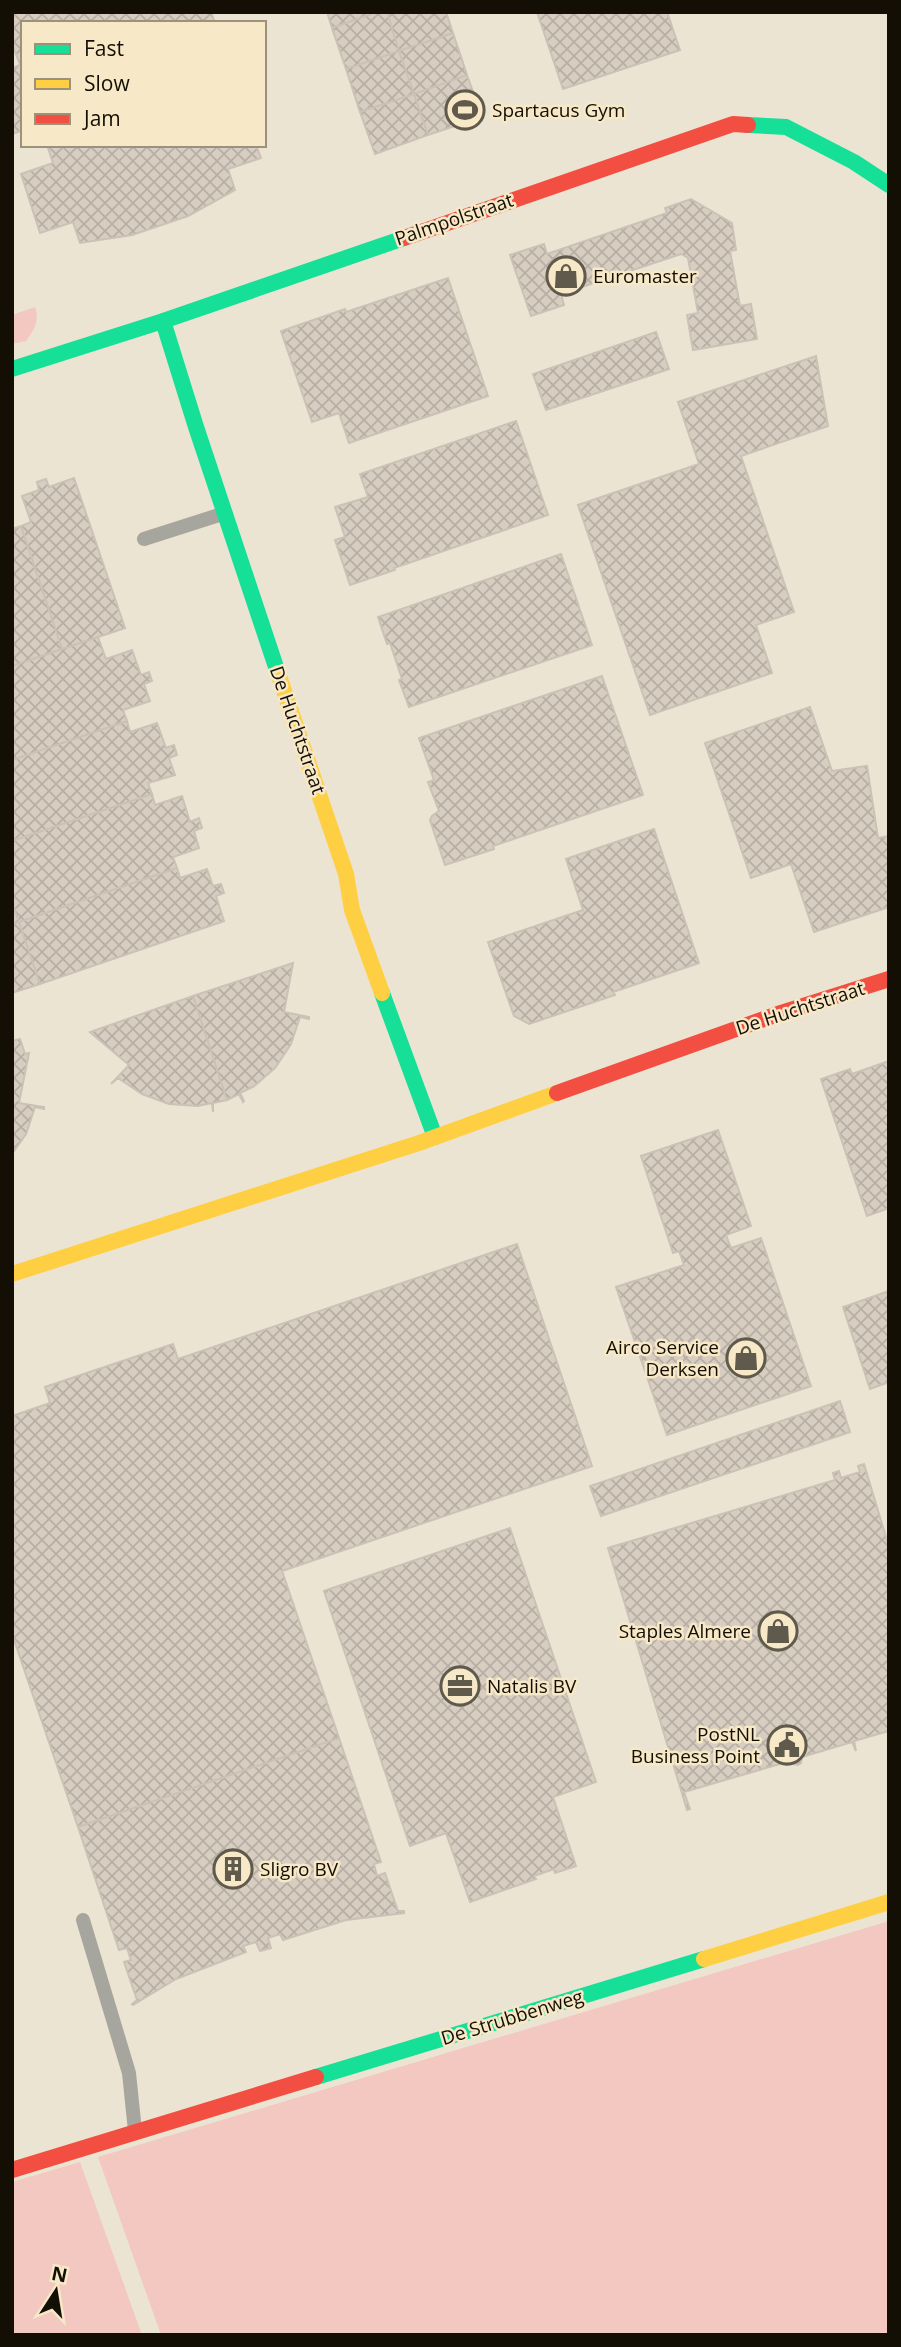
<svg xmlns="http://www.w3.org/2000/svg" width="901" height="2347" viewBox="0 0 901 2347" font-family="'Open Sans',sans-serif">
  <style>
    .grass { fill: #f2c8c0 }
    .building { fill: url(#building-cross-hatch); stroke: #cbc1b6; stroke-width: 2 }
    .lines { fill: none; stroke-linecap: round; stroke-linejoin: round }
    .lane { stroke: #a7a69e; stroke-width: 14 }
    .fast { stroke: #16e098; stroke-width: 16 }
    .slow { stroke: #ffcf43; stroke-width: 16 }
    .jam { stroke: #f24e42; stroke-width: 16 }
    .labels { text-anchor: middle; dominant-baseline: central; stroke-width: 5; stroke-linejoin: round; paint-order: stroke }
    .poi-label { font-size: 19px; fill: #140f04; stroke: #f7e8c7; text-anchor: start }
    .street-label { font-size: 19px; fill: #140f04; stroke: #f7e8c7 }
  </style>
  <defs>
    <pattern id="building-cross-hatch" width="8" height="8" patternUnits="userSpaceOnUse" patternTransform="scale(1.75)"><rect width="8" height="8" fill="#d8cdc1"/><path d="M0 0l8 8M0 8l8-8" fill="none" stroke="#b8afa4"/></pattern>
  </defs>
  <rect width="100%" height="100%" fill="#ece4d2"/>
  <path class="grass" d="M35 307C40 321 34 330 26 341L12 344V315Z
    M889 1921V2335H161L98 2157Z
    M80 2162 142 2335H12V2182Z"/>
  <path class="building" d="M12 12H211L215 23H23V130L12 134V68L20 65 12 44Z
    M327 12H377L332 28Z
    M377 12H387L399 51 346 69 332 28Z
    M387 12H446L453 33 399 51Z
    M537 12H667L680 50 563 89Z
    M453 33 467 75 414 94 399 51Z
    M399 51 414 94 360 112 346 69Z
    M467 75 482 117 428 135 414 94Z
    M414 94 428 135 375 154 360 112Z
    M47 145H256L261 158 228 169 235 190 188 216 132 235 80 243 73 222 40 233 21 174 53 163Z
    M691 199 732 223 736 250 730 251 740 306 751 304 757 339 693 350 687 315 698 313 688 258 681 254 561 294 564 305 531 316 510 255 544 244 547 254 667 213 665 208Z
    M448 278 488 396 349 443 339 413 312 422 281 331 345 309 346 312Z
    M656 332 669 369 546 410 533 374Z
    M816 356 828 426 741 456 794 612 756 625 772 673 650 715 578 505 699 464 678 402Z
    M516 421 548 515 394 568 395 570 350 585 335 540 345 537 335 507 368 497 360 474Z
    M74 478 125 628 62 649 21 526 31 522 22 496 39 490 37 482 46 479 49 487Z
    M21 526 62 649 12 666V529Z
    M561 554 592 645 409 707 399 680 402 679 390 643 387 644 378 617Z
    M98 637 106 659 132 650 141 675 149 672 152 681 144 684 150 701 123 710 127 721 12 760V666Z
    M602 676 643 795 493 846 494 849 445 865 430 820 432 816 439 811 428 782 434 780 419 738Z
    M810 707 832 771 867 766 878 838 889 836V907L814 932 791 864 751 878 705 743Z
    M127 721 130 732 157 723 166 748 174 745 177 755 169 758 175 775 148 783 152 794 12 841V760Z
    M152 794 155 805 182 796 190 822 199 818 202 828 194 831 199 848 173 857 177 868 19 922 12 903V841Z
    M654 829 699 963 613 992 615 995 529 1024 514 1016 488 942 583 910 566 859Z
    M177 868 180 878 207 869 213 886 221 884 224 893 216 896 224 921 40 984 19 922Z
    M12 903 19 922 12 924Z
    M19 922 40 984 12 993V924Z
    M293 963 284 1012 309 1017V1019L300 1017 291 1044 275 1068 253 1087 240 1093 244 1101 243 1102 239 1094 227 1100 193 996Z
    M193 996 227 1100 213 1103V1112L212 1103 198 1106 169 1104 142 1094 118 1078 111 1084 129 1065 90 1032Z
    M20 1039 25 1054 29 1053 19 1103 44 1107V1109L35 1107 26 1134 12 1154V1041Z
    M889 1061V1208L867 1216 821 1079 850 1069 852 1074Z
    M718 1130 751 1226 726 1235 731 1248 761 1238 811 1386 667 1435 616 1287 684 1265 679 1251 673 1253 641 1156Z
    M517 1244 592 1466 282 1571 339 1738 78 1827 12 1634V1416L50 1403 45 1387 173 1344 178 1359Z
    M889 1291V1382L870 1389 843 1307Z
    M840 1401 850 1432 601 1516 590 1486Z
    M864 1464 889 1547V1731L854 1741 856 1751 852 1742 802 1757 801 1763 798 1765 793 1764 790 1761 684 1792 690 1809 687 1810 608 1548 835 1480 833 1473 839 1471 841 1478 860 1472 858 1466Z
    M510 1528 596 1782 553 1797 576 1866 555 1873 554 1869 534 1876 536 1879 470 1902 446 1833 410 1846 324 1591Z
    M339 1738 381 1862 374 1864 377 1876 385 1873 398 1911H404V1913L346 1920 283 1940 280 1934 268 1938 271 1948 260 1951 256 1942 243 1946 246 1952 176 1979 133 2005 132 2004 137 2000 124 1962 131 1960 127 1948 119 1950 78 1827Z"/>
  <g class="lines">
    <path class="lane" d="M144 539 222 514
      M83 1920 129 2073 135 2131"/>
    <path class="fast" d="M748 125 786 127 854 162 889 185
      M163 321 196 427 278 673
      M12 369 163 321 404 238
      M382 993 435 1137
      M316 2077 704 1959"/>
    <path class="slow" d="M278 673 346 874 352 910 382 993
      M12 1274 419 1143 557 1093
      M704 1959 889 1902"/>
    <path class="jam" d="M404 238 733 124 748 125
      M557 1093 778 1014 889 979
      M12 2170 316 2077"/>
  </g>
  <defs>
    <g id="stadium-ring" transform="scale(2.0125)"><circle r="9.5" fill="#f7e8c7" stroke="#605a4c" stroke-width="1.5"/><path d="M0-5a6.5 5 0 1 0 0 10a6.5 5 0 1 0 0-10ZM-3.5-1.8h7v3.6h-7Z" fill="#605a4c"/></g>
    <g id="shop-ring" transform="scale(2.0125)"><circle r="9.5" fill="#f7e8c7" stroke="#605a4c" stroke-width="1.5"/><path d="M-5-2.5h2.3a2.7 3.5 0 0 1 5.4 0H5L5.5 6h-11ZM-1.5-2.5h3a1.5 2.3 0 0 0-3 0Z" fill="#605a4c"/></g>
    <g id="office-ring" transform="scale(2.0125)"><circle r="9.5" fill="#f7e8c7" stroke="#605a4c" stroke-width="1.5"/><path d="M-6-3h4V-5.5h4V-3h4V5H-6ZM-1-4.5V-3h2v-1.5ZM-6 0V1H6V0Z" fill="#605a4c"/></g>
    <g id="civic-ring" transform="scale(2.0125)"><circle r="9.5" fill="#f7e8c7" stroke="#605a4c" stroke-width="1.5"/><path d="M-.6-6.5H3V-4.5H.6V-3L4-1V1h2V6H-6V1h2V-1L-.6-3ZM-1.2 2.5V6h2.4V2.5Z" fill="#605a4c"/></g>
    <g id="building-ring" transform="scale(2.0125)"><circle r="9.5" fill="#f7e8c7" stroke="#605a4c" stroke-width="1.5"/><path d="M-4-6H4V6H1V3H-1V6H-4ZM-2.5-4.3h1.7v1.8h-1.7ZM.8-4.3h1.7v1.8H.8ZM-2.5-1h1.7V.8h-1.7ZM.8-1h1.7V.8H.8Z" fill="#605a4c"/></g>
  </defs>
  <g fill-rule="evenodd">
    <use href="#stadium-ring" x="465" y="110"/>
    <use href="#shop-ring" x="566" y="276"/>
    <use href="#shop-ring" x="746" y="1358"/>
    <use href="#shop-ring" x="778" y="1631"/>
    <use href="#office-ring" x="460" y="1686"/>
    <use href="#civic-ring" x="787" y="1745"/>
    <use href="#building-ring" x="233" y="1869"/>
  </g>
  <g class="labels">
    <g class="poi-label">
      <text x="492" y="110">Spartacus Gym</text>
      <text x="593" y="276">Euromaster</text>
      <text x="719" y="1347" text-anchor="end">Airco Service<tspan x="719" dy="22">Derksen</tspan></text>
      <text x="751" y="1631" text-anchor="end">Staples Almere</text>
      <text x="487" y="1686">Natalis BV</text>
      <text x="760" y="1734" text-anchor="end">PostNL<tspan x="760" dy="22">Business Point</tspan></text>
      <text x="260" y="1869">Sligro BV</text>
    </g>
    <g class="street-label">
      <text transform="translate(454 219) rotate(-19)">Palmpolstraat</text>
      <text transform="translate(298 730) rotate(71)">De Huchtstraat</text>
      <text transform="translate(800 1008) rotate(-18)">De Huchtstraat</text>
      <text transform="translate(512 2017) rotate(-17)">De Strubbenweg</text>
    </g>
  </g>
  <rect width="901" height="2347" fill="none" stroke="#140f04" stroke-width="28"/>
  <rect x="21" y="21" width="245" height="126" fill="#f7e8c7" stroke="#9c9179" stroke-width="2"/>
  <rect x="35" y="44" width="35" height="10" fill="#16e098" stroke="#9c9179" stroke-width="2"/>
  <text x="84" y="56" font-size="21" fill="#140f04">Fast</text>
  <rect x="35" y="79" width="35" height="10" fill="#ffcf43" stroke="#9c9179" stroke-width="2"/>
  <text x="84" y="91" font-size="21" fill="#140f04">Slow</text>
  <rect x="35" y="114" width="35" height="10" fill="#f24e42" stroke="#9c9179" stroke-width="2"/>
  <text x="84" y="126" font-size="21" fill="#140f04">Jam</text>
  <g transform="translate(56 2291) rotate(12)" stroke="#f7e8c7" stroke-width="5" paint-order="stroke">
  <path d="M0-5L12 26L0 18L-12 26Z" fill="#140f04"/>
  <text y="-10" font-size="19" font-weight="bold" text-anchor="middle" fill="#140f04">N</text>
  </g>
</svg>
